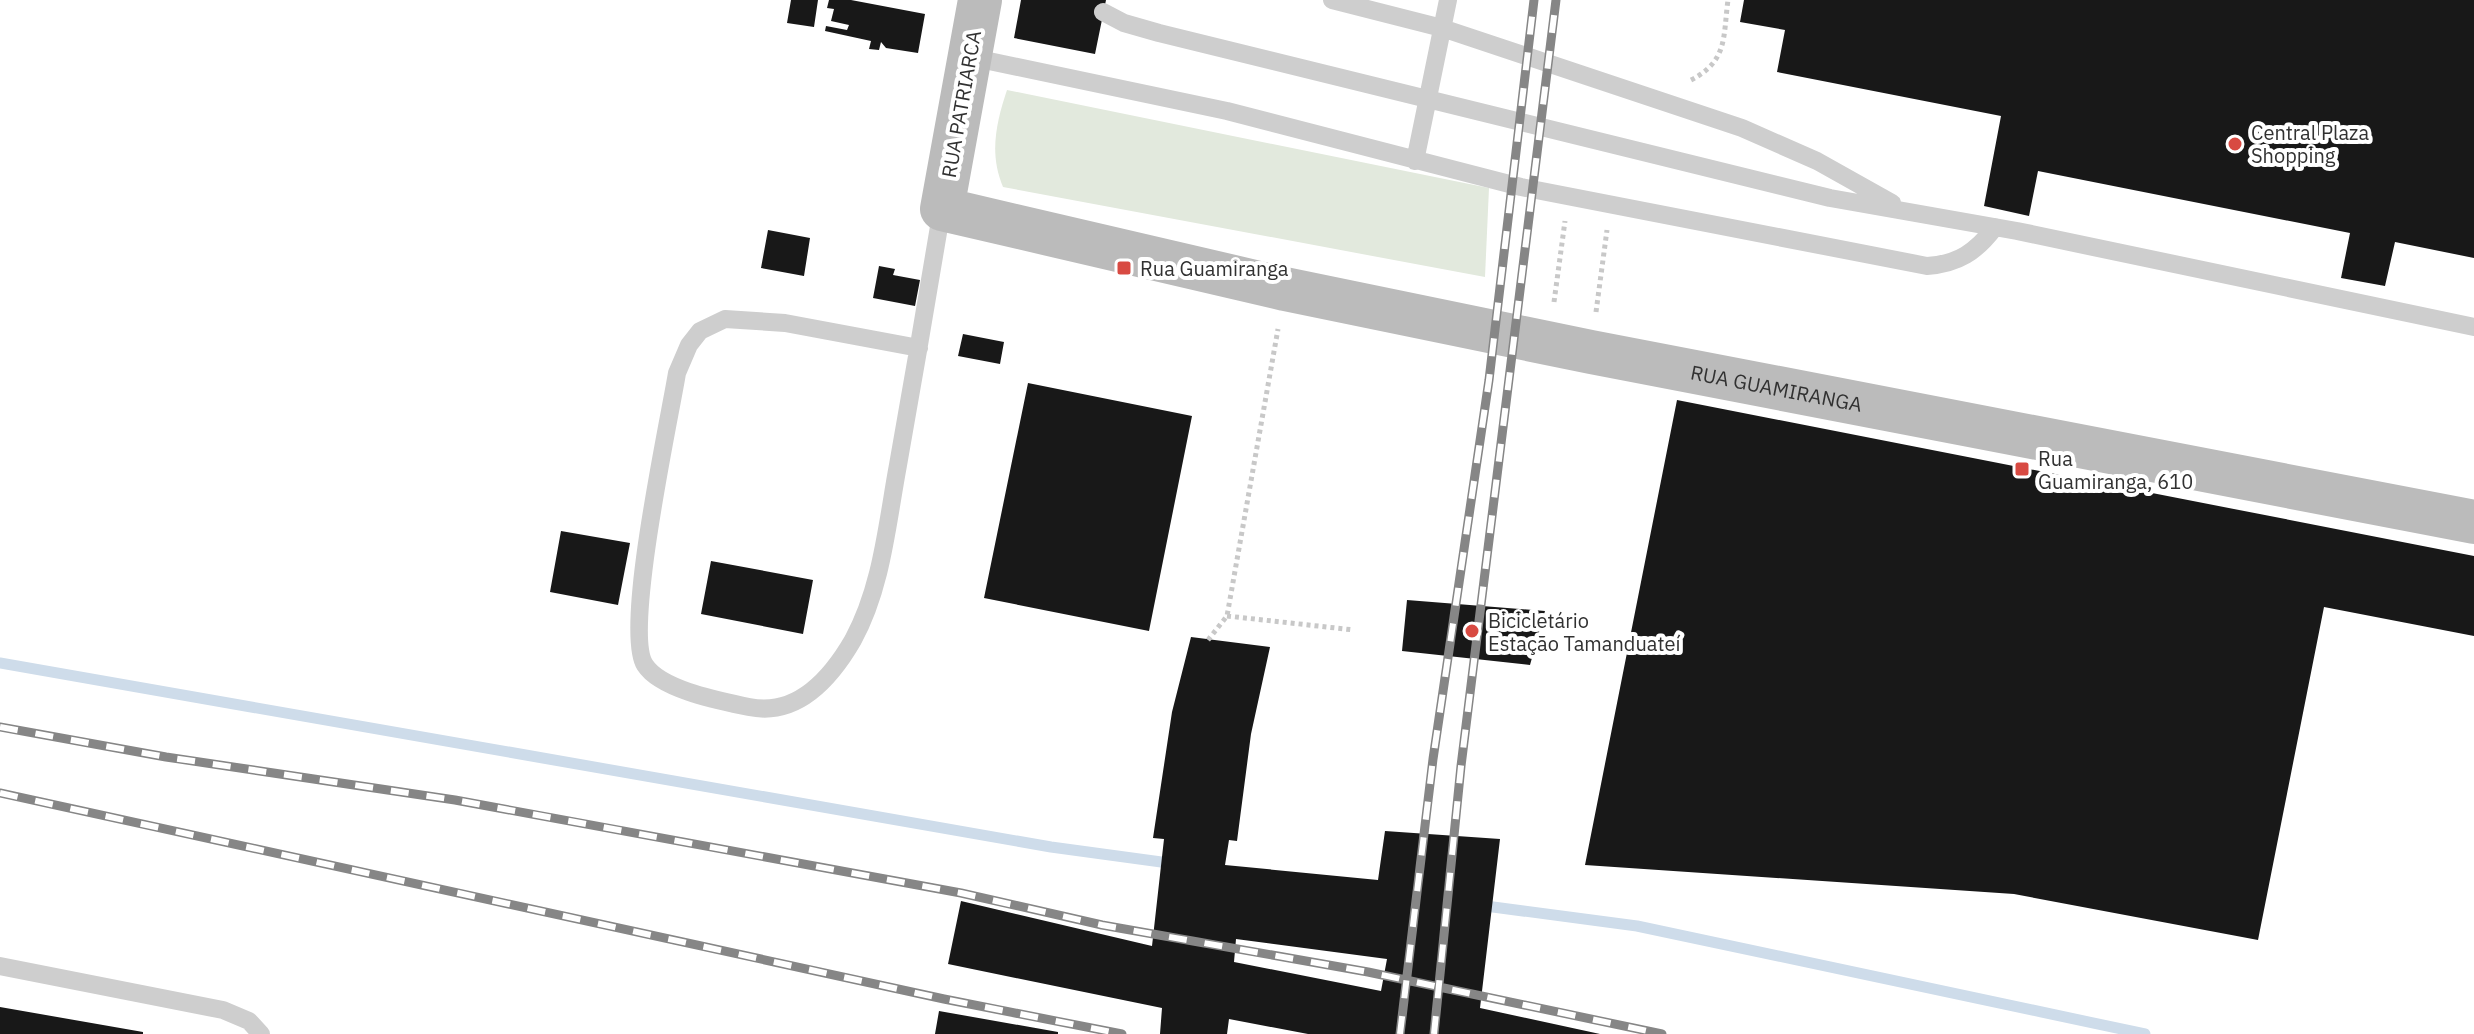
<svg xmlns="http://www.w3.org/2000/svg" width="2474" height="1034" viewBox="0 0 2474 1034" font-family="'IBM Plex Sans',sans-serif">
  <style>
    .green { fill: #e2e9dd }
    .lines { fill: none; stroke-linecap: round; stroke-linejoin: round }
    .stream { stroke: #cedcea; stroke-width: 11 }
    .building { fill: #181818; fill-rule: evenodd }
    .path { stroke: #c8c8c8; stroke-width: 5; stroke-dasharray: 4 4; stroke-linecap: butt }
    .lane { stroke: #cecece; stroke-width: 18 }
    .secondary { stroke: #bbb; stroke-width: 44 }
    .rail-casing { stroke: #868686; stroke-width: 9 }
    .rail { stroke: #fff; stroke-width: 6; stroke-dasharray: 18; stroke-linecap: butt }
    .poi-dot { fill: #d84a42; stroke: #fff; stroke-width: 3 }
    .labels { text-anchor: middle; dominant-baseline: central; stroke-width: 8; stroke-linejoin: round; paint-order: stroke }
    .street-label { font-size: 20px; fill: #313131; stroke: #fff }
    .poi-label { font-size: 20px; fill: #313131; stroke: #fff; text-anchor: start }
  </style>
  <rect width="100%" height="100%" fill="#fff"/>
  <path class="green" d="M1007 90 1489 188 1485 277 1003 187C989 154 996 123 1007 90Z"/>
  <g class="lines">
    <path class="stream" d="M0 663 1051 847 1176 864
      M1478 905 1637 926 2145 1034"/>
  </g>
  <path class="building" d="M791 0H818L814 27 787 23Z
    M829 0H851L925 14 918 53 886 48 881 42 879 50 869 49 871 41 825 31 826 26 847 30 849 25 831 21 834 9 827 8Z
    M1021 0H1106L1095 54 1014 38Z
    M1744 0H2474V258L2395 242 2385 286 2341 278 2350 233 2038 171 2029 216 1984 206 2001 116 1777 72 1785 30 1740 22Z
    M768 230 810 238 804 276 761 268Z
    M879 266 895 269 893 275 920 280 915 306 873 298Z
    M963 334 1004 342 1000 364 958 356Z
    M1028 383 1192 416 1149 631 984 598Z
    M1677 400 2474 556V636L2324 607 2258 940 2014 894 1585 865Z
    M561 531 630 543 618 605 550 592Z
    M711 561 813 580 803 634 701 614Z
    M1407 600 1545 611 1530 665 1402 651Z
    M1191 637 1270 647 1251 734 1237 841 1229 840 1225 865 1378 880 1385 831 1500 839 1480 1008 1600 1034H1308L1229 1019 1227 1034H1160L1162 1008 948 964 961 901 1152 946 1164 839 1153 838 1172 712ZM1236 939 1387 959 1381 991 1234 962Z
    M0 1007 143 1032V1034H0Z
    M939 1011 1058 1032V1034H935Z"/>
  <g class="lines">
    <path class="path" d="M1691 80C1728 61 1723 37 1728 0
      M1554 302 1565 221
      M1596 312 1607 230
      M1227 616 1354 630
      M1208 640 1227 616 1278 329"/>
    <path class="lane" d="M1332 0 1442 28 1742 128 1817 161 1892 203
      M1103 12 1124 23 1159 33 1830 198 2017 231 2474 327
      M970 57 1227 111 1521 187 1927 266C1958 264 1976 252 1995 227
      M1415 161 1448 0
      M919 348 785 323 725 319 700 331 689 345 677 373C669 422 623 632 645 665 661 690 721 701 749 707 797 717 831 678 853 640 882 587 887 524 898 465 913 380 928 294 942 209
      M0 966 223 1010 249 1021 261 1034"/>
    <path class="secondary" id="s1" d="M980 0 942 209 1285 289 1591 352 2474 522"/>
    <g class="rail-casing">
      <path id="rail" d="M0 727 166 757 455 800 961 893 1102 925 1368 972 1662 1034
        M0 793 944 999 1122 1034
        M1400 1034 1433 759 1489 380 1534 0
        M1434 1034 1461 766 1556 0"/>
    </g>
    <use href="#rail" class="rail"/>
  </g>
  <g class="poi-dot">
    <circle cx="2235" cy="144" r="8"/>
    <rect x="1116" y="260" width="16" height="16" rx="4"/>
    <rect x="2014" y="461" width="16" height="16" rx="4"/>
    <circle cx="1472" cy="631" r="8"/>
  </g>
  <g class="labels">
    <g class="street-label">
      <text transform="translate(961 104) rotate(-80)">RUA PATRIARCA</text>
      <text stroke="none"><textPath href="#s1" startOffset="1066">RUA GUAMIRANGA</textPath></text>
    </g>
    <g class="poi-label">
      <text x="2251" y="132">Central Plaza<tspan x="2251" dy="23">Shopping</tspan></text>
      <text x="1140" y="268">Rua Guamiranga</text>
      <text x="2038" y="458">Rua<tspan x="2038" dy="23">Guamiranga, 610</tspan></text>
      <text x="1488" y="620">Bicicletário<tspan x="1488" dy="23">Estação Tamanduateí</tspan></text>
    </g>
  </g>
</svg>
